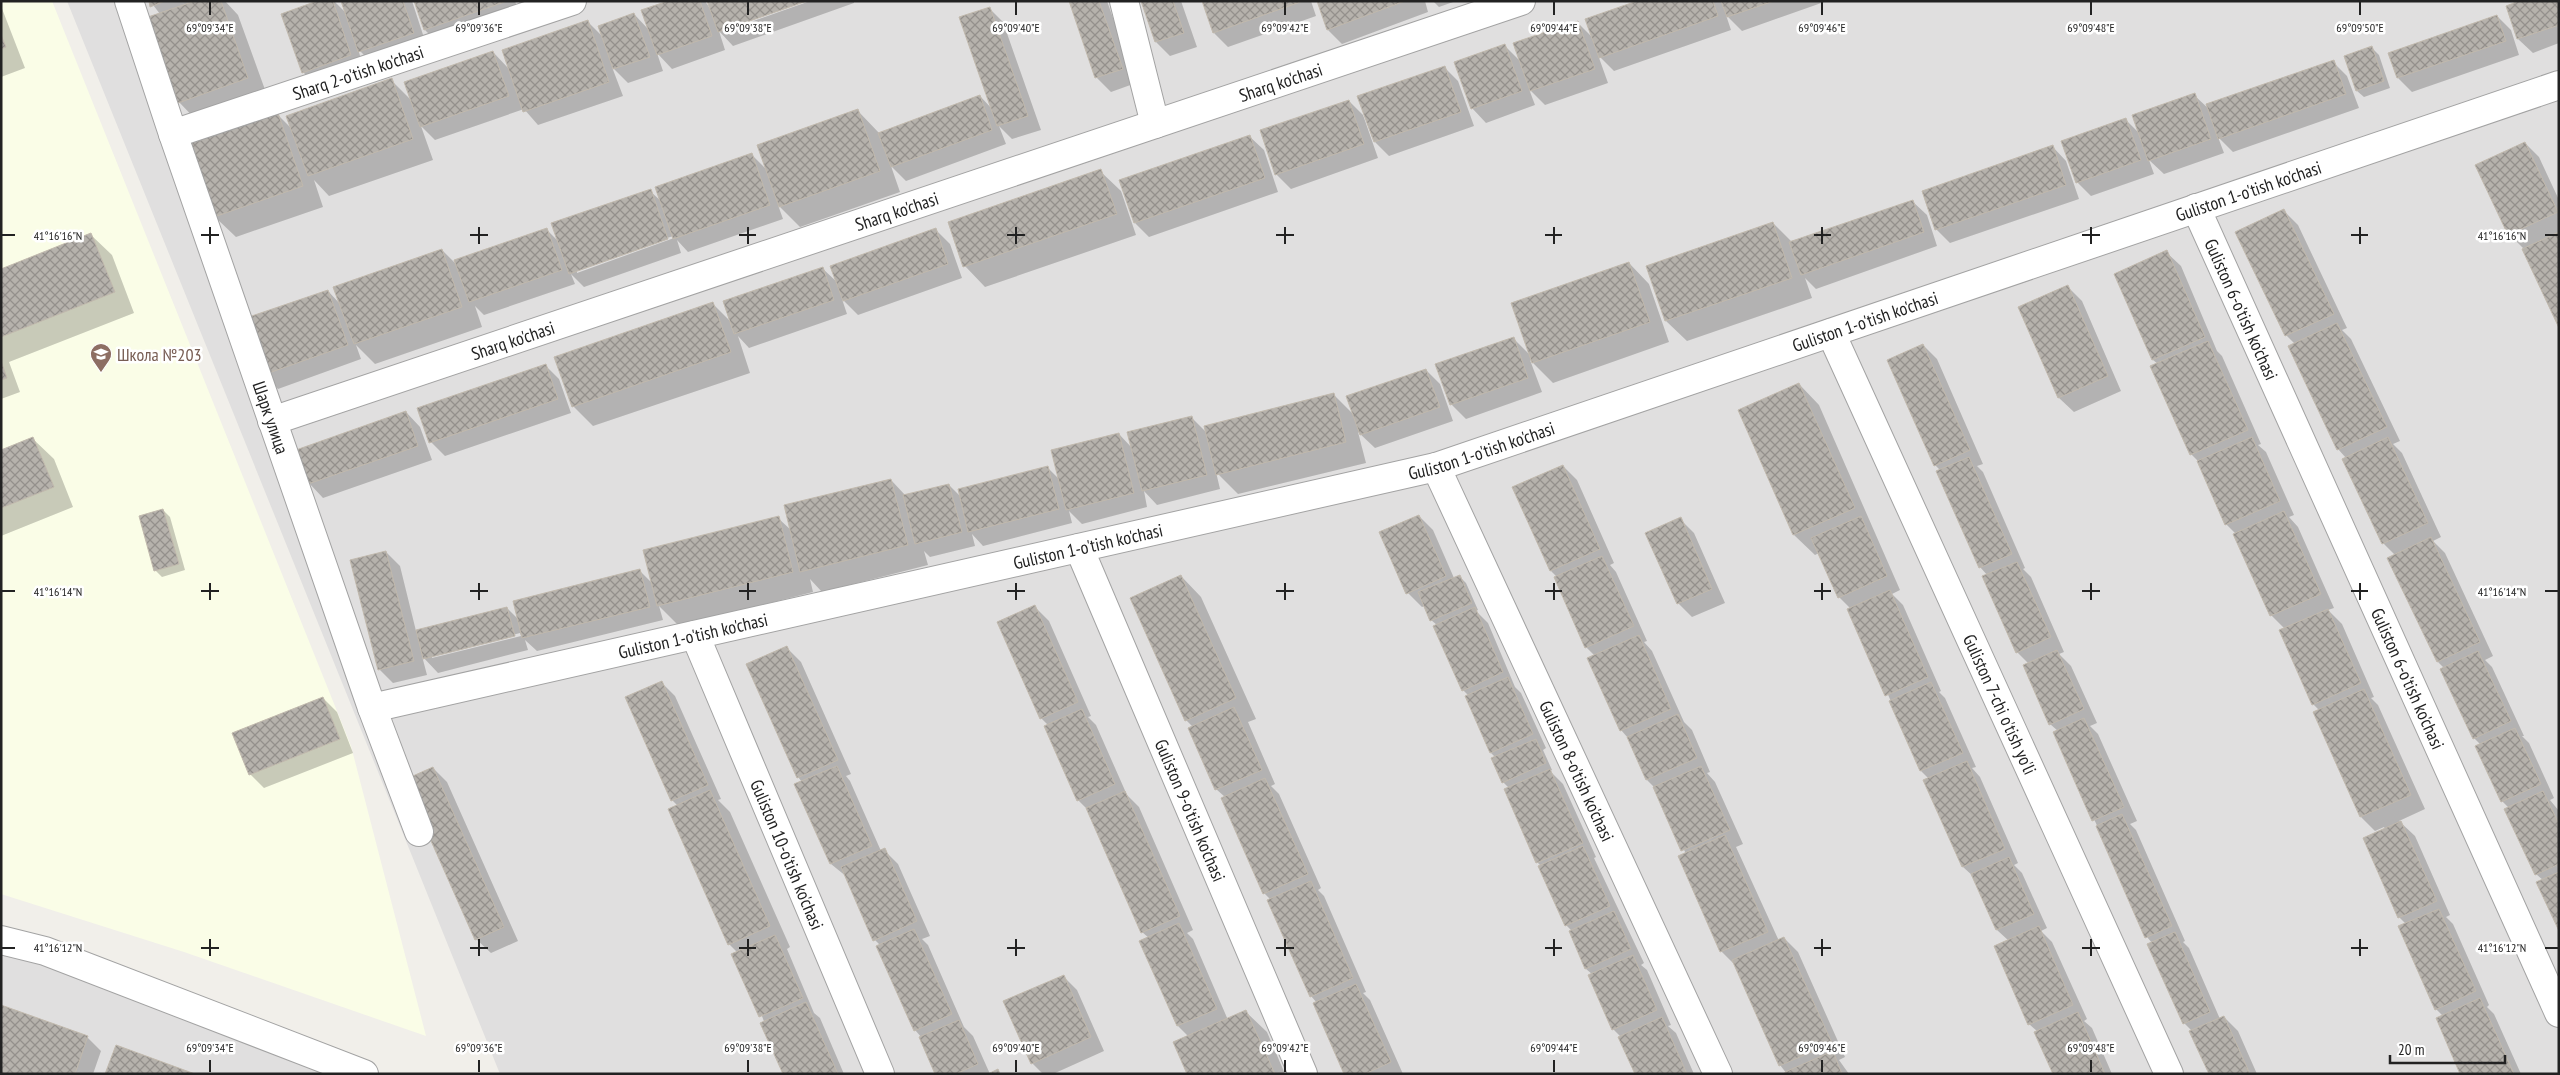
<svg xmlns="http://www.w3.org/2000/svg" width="2560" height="1075" viewBox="0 0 2560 1075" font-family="'PT Sans Narrow',sans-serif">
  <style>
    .residential { fill: #e0dfdf }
    .education { fill: #fafde7 }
    .shadow { fill: #0003; fill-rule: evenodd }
    .building { fill: url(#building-cross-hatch); stroke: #c1b9ad }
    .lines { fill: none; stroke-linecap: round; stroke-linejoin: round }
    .minor-casing { stroke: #a3a3a3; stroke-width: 30 }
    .minor { stroke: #fff; stroke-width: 28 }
    .ticks { fill: none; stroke: #222; stroke-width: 2 }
    .labels { text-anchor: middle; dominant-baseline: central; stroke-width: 5; stroke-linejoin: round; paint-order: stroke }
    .street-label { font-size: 18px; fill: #222; stroke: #fff }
    .education-label { font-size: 18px; fill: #785e54; stroke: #fff; text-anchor: start }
    .ticks-label { font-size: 12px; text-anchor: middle; fill: #222; stroke: #fff; stroke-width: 5; stroke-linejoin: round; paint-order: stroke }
  </style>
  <defs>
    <pattern id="building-cross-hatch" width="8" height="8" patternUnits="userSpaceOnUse" patternTransform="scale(1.25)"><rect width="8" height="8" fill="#b6b2ac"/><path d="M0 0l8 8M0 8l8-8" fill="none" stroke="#94908c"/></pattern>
  </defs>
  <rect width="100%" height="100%" fill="#f1efea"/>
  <path class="residential" d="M67 1H2559V1074H500Z
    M1 940 364 1074H1Z"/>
  <path class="education" d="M1 1H52L351 746 426 1036 184 952 1 894Z"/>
  <path class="shadow" d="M150 1H225L238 15 268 98 199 123 179 102 160 14Z
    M320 1H334L347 14 345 1H412L427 47 374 65 358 49 364 69 317 86 303 72Z
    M415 1H515L520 16 439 44 425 30Z
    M518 1H555L527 11Z
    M671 1H705L725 31 810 1H854V3L733 46 719 31 725 50 672 69 657 53 663 71 628 83 612 67 623 96 538 125 524 109 435 140 421 126 433 160 329 196 314 180 323 207 236 237 215 217 277 114 293 130 391 80 412 101 493 52 509 69 587 21 603 37 634 14 649 30Z
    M1070 1H1107L1136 83 1111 92 1097 78Z
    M1142 1H1181L1197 47 1170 56 1156 42Z
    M1203 1H1311L1316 16 1228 47 1214 33Z
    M1318 1H1425L1428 12 1342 44 1328 30Z
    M1433 1H1456L1439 7Z
    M1641 1H1827L1742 31 1726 15 1731 30 1614 71 1598 55 1608 83 1545 105 1529 89 1535 105 1486 123 1472 108 1505 46 1521 62 1577 22 1593 38Z
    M2559 1V43L2533 53 2518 39 2507 7Z
    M1 6 25 68 1 77Z
    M989 8 1003 22 1041 130 1012 139 999 126 1006 144 906 181 891 166 900 192 800 227 778 205 783 219 688 252 677 240 681 253 584 287 571 274 575 284 484 315 475 306 482 327 375 364 356 345 361 359 278 389 264 374 328 291 341 305 442 250 458 266 546 229 559 242 650 191 662 202 751 154 767 170 858 111 880 134 980 96 993 110ZM673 236 674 238 577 273V270Z
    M2497 16 2511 30 2519 55 2412 92 2398 78 2389 53Z
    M2372 48 2379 55 2390 88 2364 97 2357 91Z
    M2333 62 2347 76 2359 108 2233 152 2218 137 2224 153 2164 174 2149 160 2154 174 2091 196 2077 182 2126 120 2140 134 2194 95 2210 110Z
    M1444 67 1458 81 1474 126 1389 156 1375 142 1359 96Z
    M1349 101 1363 115 1378 158 1291 189 1276 174 1262 131Z
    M1249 136 1264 150 1278 192 1149 237 1135 223Z
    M2525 143 2539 157 2559 200V325L2524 249 2509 234Z
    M2052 146 2066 161 2079 199 1950 243 1936 229Z
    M1100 171 1121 191 1136 235 985 287 965 266Z
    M1912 201 1927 215 1937 246 1816 289 1805 278 1812 298 1687 341 1666 321 1647 266 1773 223 1792 242Z
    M2284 211 2298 225 2347 328 2342 330 2351 339 2400 441 2393 444 2402 453 2441 537 2433 541 2445 553 2493 656 2485 660 2492 667 2524 736H2522L2529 743 2554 798 2550 800 2559 811V928L2543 880 2536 874 2509 808 2502 801 2481 745 2474 738 2445 669 2438 662 2395 555 2384 544 2344 459 2346 458 2338 449 2295 344 2286 335Z
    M936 230 950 244 962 278 858 315 842 299 847 314 749 348 738 336 750 373 593 426 573 406 713 304 731 322 822 268 838 283Z
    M91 235 112 255 134 313 9 362 20 392 1 399V270Z
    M2166 252 2181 266 2217 351 2222 356 2261 444 2258 445 2266 452 2294 515 2289 517 2298 527 2334 608 2328 610 2342 624 2374 697 2371 698 2378 705 2425 809 2399 821 2415 836 2450 915 2446 917 2453 924 2489 1005 2487 1007 2494 1014 2521 1074H2462L2443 1016 2436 1009 2406 924 2399 917 2364 839 2385 829 2384 827 2375 831 2361 817 2315 712 2319 710 2313 704 2285 629 2271 615 2236 534 2226 524 2198 461 2191 454 2158 364 2153 360 2115 275Z
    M1629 263 1649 284 1669 342 1553 383 1530 360 1542 392 1466 419 1452 405 1437 364 1513 338 1530 355Z
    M2068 287 2082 301 2121 391 2074 412 2059 398 2020 308Z
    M1923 345 1937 359 1983 464 1977 466 1983 472 2025 568 2023 569 2031 577 2064 652 2059 654 2071 666 2097 723 2090 726 2098 734 2137 821 2130 824 2136 830 2185 941 2183 942 2189 948 2220 1019 2224 1017 2238 1031 2257 1074H2210L2192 1031 2184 1023 2152 943 2147 937 2055 732 2058 731 2050 724 2029 664 2017 652 1988 576 1980 567 1940 470 1935 465Z
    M545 365 559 379 571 413 445 456 431 442Z
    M1426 370 1440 384 1453 421 1375 448 1358 432 1366 463 1238 494 1216 472 1220 489 1157 505 1144 491 1147 507 1082 524 1069 511 1072 523 983 546 972 534 975 546 930 557 924 551 928 565 822 592 810 579 813 592 679 626 659 606 663 620 537 651 525 640 528 650 438 673 422 656 427 675 393 683 379 669 386 552 400 566 416 631 507 608 519 620 640 571 653 584 778 518 792 531 891 480 906 496 949 485 961 497 1048 468 1060 480 1119 434 1132 448 1191 417 1207 433 1334 395 1354 415ZM520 633 521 636 432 658V656Z
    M1799 384 1819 405 1900 590 1892 594 1903 605 1941 691 1939 692 1945 698 1976 767 1972 768 1980 777 2018 863 2014 865 2022 873 2047 928 2041 931 2052 942 2087 1019 2084 1021 2092 1028 2112 1074H2054L2037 1031 2029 1024 2009 941 1997 930 1974 877 1963 867 1925 781 1929 779 1921 771 1851 609 1839 597 1819 553 1815 555 1794 535 1740 410Z
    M406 412 420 427 432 460 323 498 309 483Z
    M33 439 54 459 73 507 1 536V451Z
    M1563 466 1577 480 1614 563 1610 565 1616 572 1647 641 1644 642 1652 651 1684 722 1692 730 1710 772 1707 773 1715 782 1743 844 1736 847 1779 941 1784 938 1798 952 1845 1057 1839 1060 1849 1074H1787L1780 1065 1736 966 1721 951 1686 854 1654 787 1647 780 1628 738 1621 730 1595 656 1586 647 1557 577 1551 571Z
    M163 510 170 517 185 570 162 577 155 570Z
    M1419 516 1433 530 1454 578 1459 576 1466 583 1478 610 1476 611 1488 623 1515 687 1521 693 1546 748 1543 750 1552 770 1550 771 1563 784 1596 857 1594 858 1644 963 1641 965 1647 970 1671 1025 1668 1026 1676 1033 1694 1074H1636L1621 1037 1614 1030 1589 975 1592 974 1586 969 1572 931 1566 925 1541 866 1537 862 1509 788 1503 782 1495 757 1491 753 1469 696 1463 690 1437 625 1431 620 1425 606 1422 607 1408 593Z
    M1680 519 1694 533 1725 603 1692 617 1678 603Z
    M1181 576 1201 597 1256 719 1248 722 1275 784 1271 786 1279 794 1321 888 1318 890 1324 896 1366 992 1363 993 1370 1000 1403 1074H1345L1317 1003 1311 996 1271 900 1264 893 1225 797 1216 789 1193 727 1186 720Z
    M1035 607 1049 621 1091 716 1088 717 1096 725 1127 795 1139 807 1193 930 1187 933 1193 939 1228 1020 1246 1012 1267 1032 1285 1074H1188L1189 1037 1178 1026 1141 942 1149 938 1142 932 1089 811 1078 800 1048 725 1041 718Z
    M787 648 801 662 851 774 846 776 850 781 881 851 884 850 898 864 930 936 922 939 928 945 964 1027 973 1036 990 1074H937L922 1038 915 1030 880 945 875 940 847 877 831 864 802 782 798 777Z
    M661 682 675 696 721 799 718 800 730 812 790 947 787 949 814 1013 820 1018 844 1074H784L738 953 729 944 678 806 672 800Z
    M323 698 337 712 353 753 264 788 250 774Z
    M433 768 447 782 518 941 491 953 476 939Z
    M1063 976 1077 990 1104 1051 1053 1074H1043L1032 1063Z
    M87 1037 101 1051 93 1074H1Z"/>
  <path class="building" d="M149 1H165L150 7Z
    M195 1H221L248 78 178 103 148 17Z
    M317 1H333L351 55 302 73 281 14Z
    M341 1H403L414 33 358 52Z
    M414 1H507L424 30Z
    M668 1H700L712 36 657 55 641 10Z
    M707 1H807L718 32Z
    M1069 1H1099L1123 69 1095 78Z
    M1141 1H1173L1184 33 1155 42Z
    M1202 1H1303L1213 33Z
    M1317 1H1405L1327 30Z
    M1637 1H1713L1718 16 1599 58 1585 19Z
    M1721 1H1774L1727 17Z
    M2519 1H2559V25L2517 39 2506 6Z
    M990 7 1028 116 997 126 959 17Z
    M634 13 650 57 613 69 598 26Z
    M2497 15 2506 41 2397 78 2388 53Z
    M588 20 609 82 523 112 502 50Z
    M1578 21 1595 69 1530 91 1513 43Z
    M1 35 6 47 1 49Z
    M1505 44 1522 91 1471 109 1454 62Z
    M2372 46 2384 81 2356 91 2344 56Z
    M493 51 509 96 420 127 404 82Z
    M2334 60 2346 94 2218 139 2206 104Z
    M1445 66 1461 112 1374 142 1357 96Z
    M392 78 413 139 308 176 286 116Z
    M2195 93 2211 139 2148 161 2132 115Z
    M980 95 992 130 891 167 878 133Z
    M1349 100 1364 144 1275 175 1260 130Z
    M858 109 880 171 779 207 757 145Z
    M278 113 303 186 214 217 189 144Z
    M2126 118 2141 160 2076 183 2061 141Z
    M1250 135 1265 178 1134 223 1119 180Z
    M2525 142 2558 212 2508 235 2475 165Z
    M2053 145 2066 185 1935 230 1922 191Z
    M752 153 770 205 673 239 655 187Z
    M1101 169 1117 214 963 267 948 222Z
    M651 189 668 239 569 274 551 223Z
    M1913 200 1924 232 1801 275 1789 242Z
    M2284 209 2334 314 2285 336 2235 232Z
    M1773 222 1792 278 1665 321 1646 266Z
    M547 228 562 270 469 302 454 260Z
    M936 228 948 264 843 301 830 266Z
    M2559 232V328L2522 249Z
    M91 233 115 292 1 337V269Z
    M442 249 462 307 354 344 333 287Z
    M2167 250 2205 337 2152 360 2114 274Z
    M1629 262 1650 322 1532 363 1511 303Z
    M823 267 834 300 734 334 723 301Z
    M2068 285 2108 376 2058 398 2018 307Z
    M328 290 348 345 263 375 243 319Z
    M713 302 731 352 572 407 554 357Z
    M2337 323 2387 427 2337 450 2288 346Z
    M1514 337 1528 378 1450 405 1435 364Z
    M2208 341 2248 430 2190 455 2150 366Z
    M1923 344 1970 450 1934 466 1887 360Z
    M1 361 7 378 1 380Z
    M546 364 558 399 429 443 417 408Z
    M1426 369 1440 407 1360 435 1346 396Z
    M1799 383 1855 508 1793 535 1738 410Z
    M1334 393 1346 442 1216 475 1204 426Z
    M406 411 418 446 308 484 296 450Z
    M1192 416 1207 475 1142 491 1127 432Z
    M1119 433 1134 493 1066 510 1051 450Z
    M33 437 54 487 1 508V450Z
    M2252 437 2280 501 2225 525 2197 461Z
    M2388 437 2428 523 2382 544 2342 459Z
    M1969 457 2012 554 1979 568 1936 471Z
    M1563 465 1600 549 1550 571 1512 487Z
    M1048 466 1059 509 968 532 958 489Z
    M891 479 908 545 800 572 784 505Z
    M949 484 962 532 915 544 903 495Z
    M163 509 179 564 154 571 139 516Z
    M2284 511 2321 594 2270 616 2233 534Z
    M1419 515 1446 576 1406 594 1379 532Z
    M779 516 793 572 657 606 643 550Z
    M1861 516 1887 576 1838 598 1811 538Z
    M1681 517 1712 589 1677 604 1645 533Z
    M2431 537 2480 642 2437 662 2387 558Z
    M386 551 414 661 378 670 350 560Z
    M1602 556 1634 626 1585 648 1554 577Z
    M2017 562 2051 637 2016 653 1982 576Z
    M640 569 650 607 522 638 513 601Z
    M1181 575 1236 698 1185 721 1130 598Z
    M1460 575 1472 603 1430 621 1418 592Z
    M1890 590 1928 677 1885 696 1847 609Z
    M1035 605 1078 702 1040 719 997 622Z
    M507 607 515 636 423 659 416 630Z
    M1475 607 1503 672 1462 691 1433 626Z
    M2328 609 2361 683 2312 705 2279 630Z
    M1639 635 1671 709 1620 731 1587 658Z
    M787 646 838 760 797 778 746 664Z
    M2057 650 2084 709 2049 725 2023 665Z
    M2478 651 2511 721 2473 739 2440 669Z
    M1508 677 1533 734 1490 753 1465 696Z
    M662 681 708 785 671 801 625 697Z
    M1931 682 1963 753 1920 771 1889 701Z
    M2364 689 2411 795 2360 817 2313 712Z
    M323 697 340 739 249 775 232 733Z
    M1234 707 1262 770 1215 790 1188 728Z
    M1082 709 1115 784 1077 801 1044 726Z
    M1678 714 1697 758 1646 780 1627 737Z
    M2084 718 2124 807 2092 821 2053 732Z
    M2515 728 2541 784 2501 802 2475 746Z
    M1536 739 1546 763 1502 783 1491 758Z
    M1967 761 2005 849 1962 867 1923 780Z
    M837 766 872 846 830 864 794 784Z
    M1701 766 1730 830 1681 851 1653 787Z
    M433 767 504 927 475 940 404 780Z
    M1550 769 1583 843 1536 863 1504 789Z
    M1265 778 1308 874 1263 894 1221 798Z
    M710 790 770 926 728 945 668 809Z
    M1125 791 1180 916 1141 933 1086 808Z
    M2543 791 2559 824V864L2535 875 2504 809Z
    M2122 814 2172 926 2145 938 2096 826Z
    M2401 821 2437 901 2398 918 2363 838Z
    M1725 835 1768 932 1720 952 1678 856Z
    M1583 846 1610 906 1565 926 1538 866Z
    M885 848 917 921 873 941 841 867Z
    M2009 857 2034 914 1996 930 1971 874Z
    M2559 872V931L2536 882Z
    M1311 881 1353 978 1310 997 1267 900Z
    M2439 909 2476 991 2435 1010 2398 926Z
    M1614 911 1631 949 1585 969 1569 931Z
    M1179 923 1217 1009 1177 1026 1139 941Z
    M2039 926 2073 1005 2028 1025 1994 946Z
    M914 929 952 1014 914 1031 876 946Z
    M2175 932 2210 1012 2183 1024 2147 944Z
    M775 935 803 998 759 1017 731 954Z
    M1784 937 1832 1043 1779 1066 1732 960Z
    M1633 955 1657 1010 1612 1030 1588 975Z
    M1064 975 1091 1037 1031 1064 1003 1001Z
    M1356 984 1391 1062 1365 1074H1344L1313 1003Z
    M2480 998 2514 1074H2460L2436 1018Z
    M806 1002 838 1074H783L760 1023Z
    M1 1005 88 1036 75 1074H1Z
    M1246 1010 1275 1074H1187L1173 1042Z
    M2078 1012 2105 1074H2053L2034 1032Z
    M2224 1016 2250 1074H2209L2189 1031Z
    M1662 1017 1687 1074H1635L1618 1037Z
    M959 1020 978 1064 956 1074H935L919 1037Z
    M116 1045 195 1074H105Z
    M1833 1051 1842 1074H1785V1072Z
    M998 1069 1000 1074H988Z"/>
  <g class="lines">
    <g class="minor-casing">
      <g id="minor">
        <path id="s1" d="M129 1 173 134 372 708 419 832"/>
        <path d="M1124 1 1155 124"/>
        <path id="s2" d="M173 134 572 1"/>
        <path id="s3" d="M2196 208 2559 1013"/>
        <path id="s4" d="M1831 333 2169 1074"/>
        <path id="s5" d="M272 421 1521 1"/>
        <path id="s6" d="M1436 467 1718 1074"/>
        <path id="s7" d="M1079 548 1303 1074"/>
        <path id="s8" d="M695 635 880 1074"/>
        <path id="s9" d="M372 708 1436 467 2559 85"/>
        <path d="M1 940 45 951 364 1074"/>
      </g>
    </g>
    <use href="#minor" class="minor"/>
  </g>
  <path class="ticks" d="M210 2V15M479 2V15M748 2V15M1016 2V15M1285 2V15M1554 2V15M1822 2V15M2091 2V15M2360 2V15M210 227V244M479 227V244M748 227V244M1016 227V244M1285 227V244M1554 227V244M1822 227V244M2091 227V244M2360 227V244M2 235H15M201 235H219M470 235H488M739 235H756M1007 235H1025M1276 235H1294M1545 235H1562M1814 235H1831M2082 235H2100M2351 235H2368M2545 235H2558M210 583V600M479 583V600M748 583V600M1016 583V600M1285 583V600M1554 583V600M1822 583V600M2091 583V600M2360 583V600M2 591H15M201 591H219M470 591H488M739 591H756M1007 591H1025M1276 591H1294M1545 591H1562M1814 591H1831M2082 591H2100M2351 591H2368M2545 591H2558M210 939V956M479 939V956M748 939V956M1016 939V956M1285 939V956M1554 939V956M1822 939V956M2091 939V956M2360 939V956M2 948H15M201 948H219M470 948H488M739 948H756M1007 948H1025M1276 948H1294M1545 948H1562M1814 948H1831M2082 948H2100M2351 948H2368M2545 948H2558M210 1060V1072M479 1060V1072M748 1060V1072M1016 1060V1072M1285 1060V1072M1554 1060V1072M1822 1060V1072M2091 1060V1072"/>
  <defs>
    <g id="school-pin" transform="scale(1.125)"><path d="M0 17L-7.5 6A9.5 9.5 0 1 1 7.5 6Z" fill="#8d6e63" stroke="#fff"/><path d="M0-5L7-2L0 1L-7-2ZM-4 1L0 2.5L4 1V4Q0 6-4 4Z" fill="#fff"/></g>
  </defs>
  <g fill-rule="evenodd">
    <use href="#school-pin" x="101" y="354"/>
  </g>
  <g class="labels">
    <g class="street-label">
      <text stroke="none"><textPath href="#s2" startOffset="195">Sharq 2-o'tish ko'chasi</textPath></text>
      <text stroke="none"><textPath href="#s5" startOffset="1064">Sharq ko'chasi</textPath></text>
      <text stroke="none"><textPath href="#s9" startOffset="1949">Guliston 1-o'tish ko'chasi</textPath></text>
      <text stroke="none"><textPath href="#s5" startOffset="659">Sharq ko'chasi</textPath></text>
      <text stroke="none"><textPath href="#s3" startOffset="111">Guliston 6-o'tish ko'chasi</textPath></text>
      <text stroke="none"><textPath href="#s9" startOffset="1544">Guliston 1-o'tish ko'chasi</textPath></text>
      <text stroke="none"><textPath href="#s5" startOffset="254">Sharq ko'chasi</textPath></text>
      <text stroke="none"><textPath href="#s1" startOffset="440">Шарк улица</textPath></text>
      <text stroke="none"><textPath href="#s9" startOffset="1139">Guliston 1-o'tish ko'chasi</textPath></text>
      <text stroke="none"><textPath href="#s9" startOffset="734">Guliston 1-o'tish ko'chasi</textPath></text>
      <text stroke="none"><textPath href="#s9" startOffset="329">Guliston 1-o'tish ko'chasi</textPath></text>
      <text stroke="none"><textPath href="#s3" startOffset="516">Guliston 6-o'tish ko'chasi</textPath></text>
      <text stroke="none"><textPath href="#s4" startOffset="408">Guliston 7-chi o'tish yo'li</textPath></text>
      <text stroke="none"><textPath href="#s6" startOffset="335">Guliston 8-o'tish ko'chasi</textPath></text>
      <text stroke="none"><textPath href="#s7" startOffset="285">Guliston 9-o'tish ko'chasi</textPath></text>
      <text stroke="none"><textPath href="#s8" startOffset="238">Guliston 10-o'tish ko'chasi</textPath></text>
    </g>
    <g class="education-label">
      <text x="117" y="354">Школа №203</text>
    </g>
  </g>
  <g class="ticks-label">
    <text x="210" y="32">69°09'34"E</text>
    <text x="479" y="32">69°09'36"E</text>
    <text x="748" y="32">69°09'38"E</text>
    <text x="1016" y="32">69°09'40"E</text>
    <text x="1285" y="32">69°09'42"E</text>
    <text x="1554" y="32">69°09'44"E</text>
    <text x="1822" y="32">69°09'46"E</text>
    <text x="2091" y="32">69°09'48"E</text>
    <text x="2360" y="32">69°09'50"E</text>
    <text x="58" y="240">41°16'16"N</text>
    <text x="2502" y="240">41°16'16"N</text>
    <text x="58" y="596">41°16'14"N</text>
    <text x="2502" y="596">41°16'14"N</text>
    <text x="58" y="952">41°16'12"N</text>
    <text x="2502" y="952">41°16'12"N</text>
    <text x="210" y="1052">69°09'34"E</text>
    <text x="479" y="1052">69°09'36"E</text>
    <text x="748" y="1052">69°09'38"E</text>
    <text x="1016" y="1052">69°09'40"E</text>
    <text x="1285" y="1052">69°09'42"E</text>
    <text x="1554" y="1052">69°09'44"E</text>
    <text x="1822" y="1052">69°09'46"E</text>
    <text x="2091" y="1052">69°09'48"E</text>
  </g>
  <rect width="2560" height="1075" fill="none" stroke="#222222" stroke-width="5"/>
  <path d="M2390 1055v8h115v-8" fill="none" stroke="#222222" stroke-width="2.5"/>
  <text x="2398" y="1055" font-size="15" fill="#222222" stroke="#ffffff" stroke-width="4" paint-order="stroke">20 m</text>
</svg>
